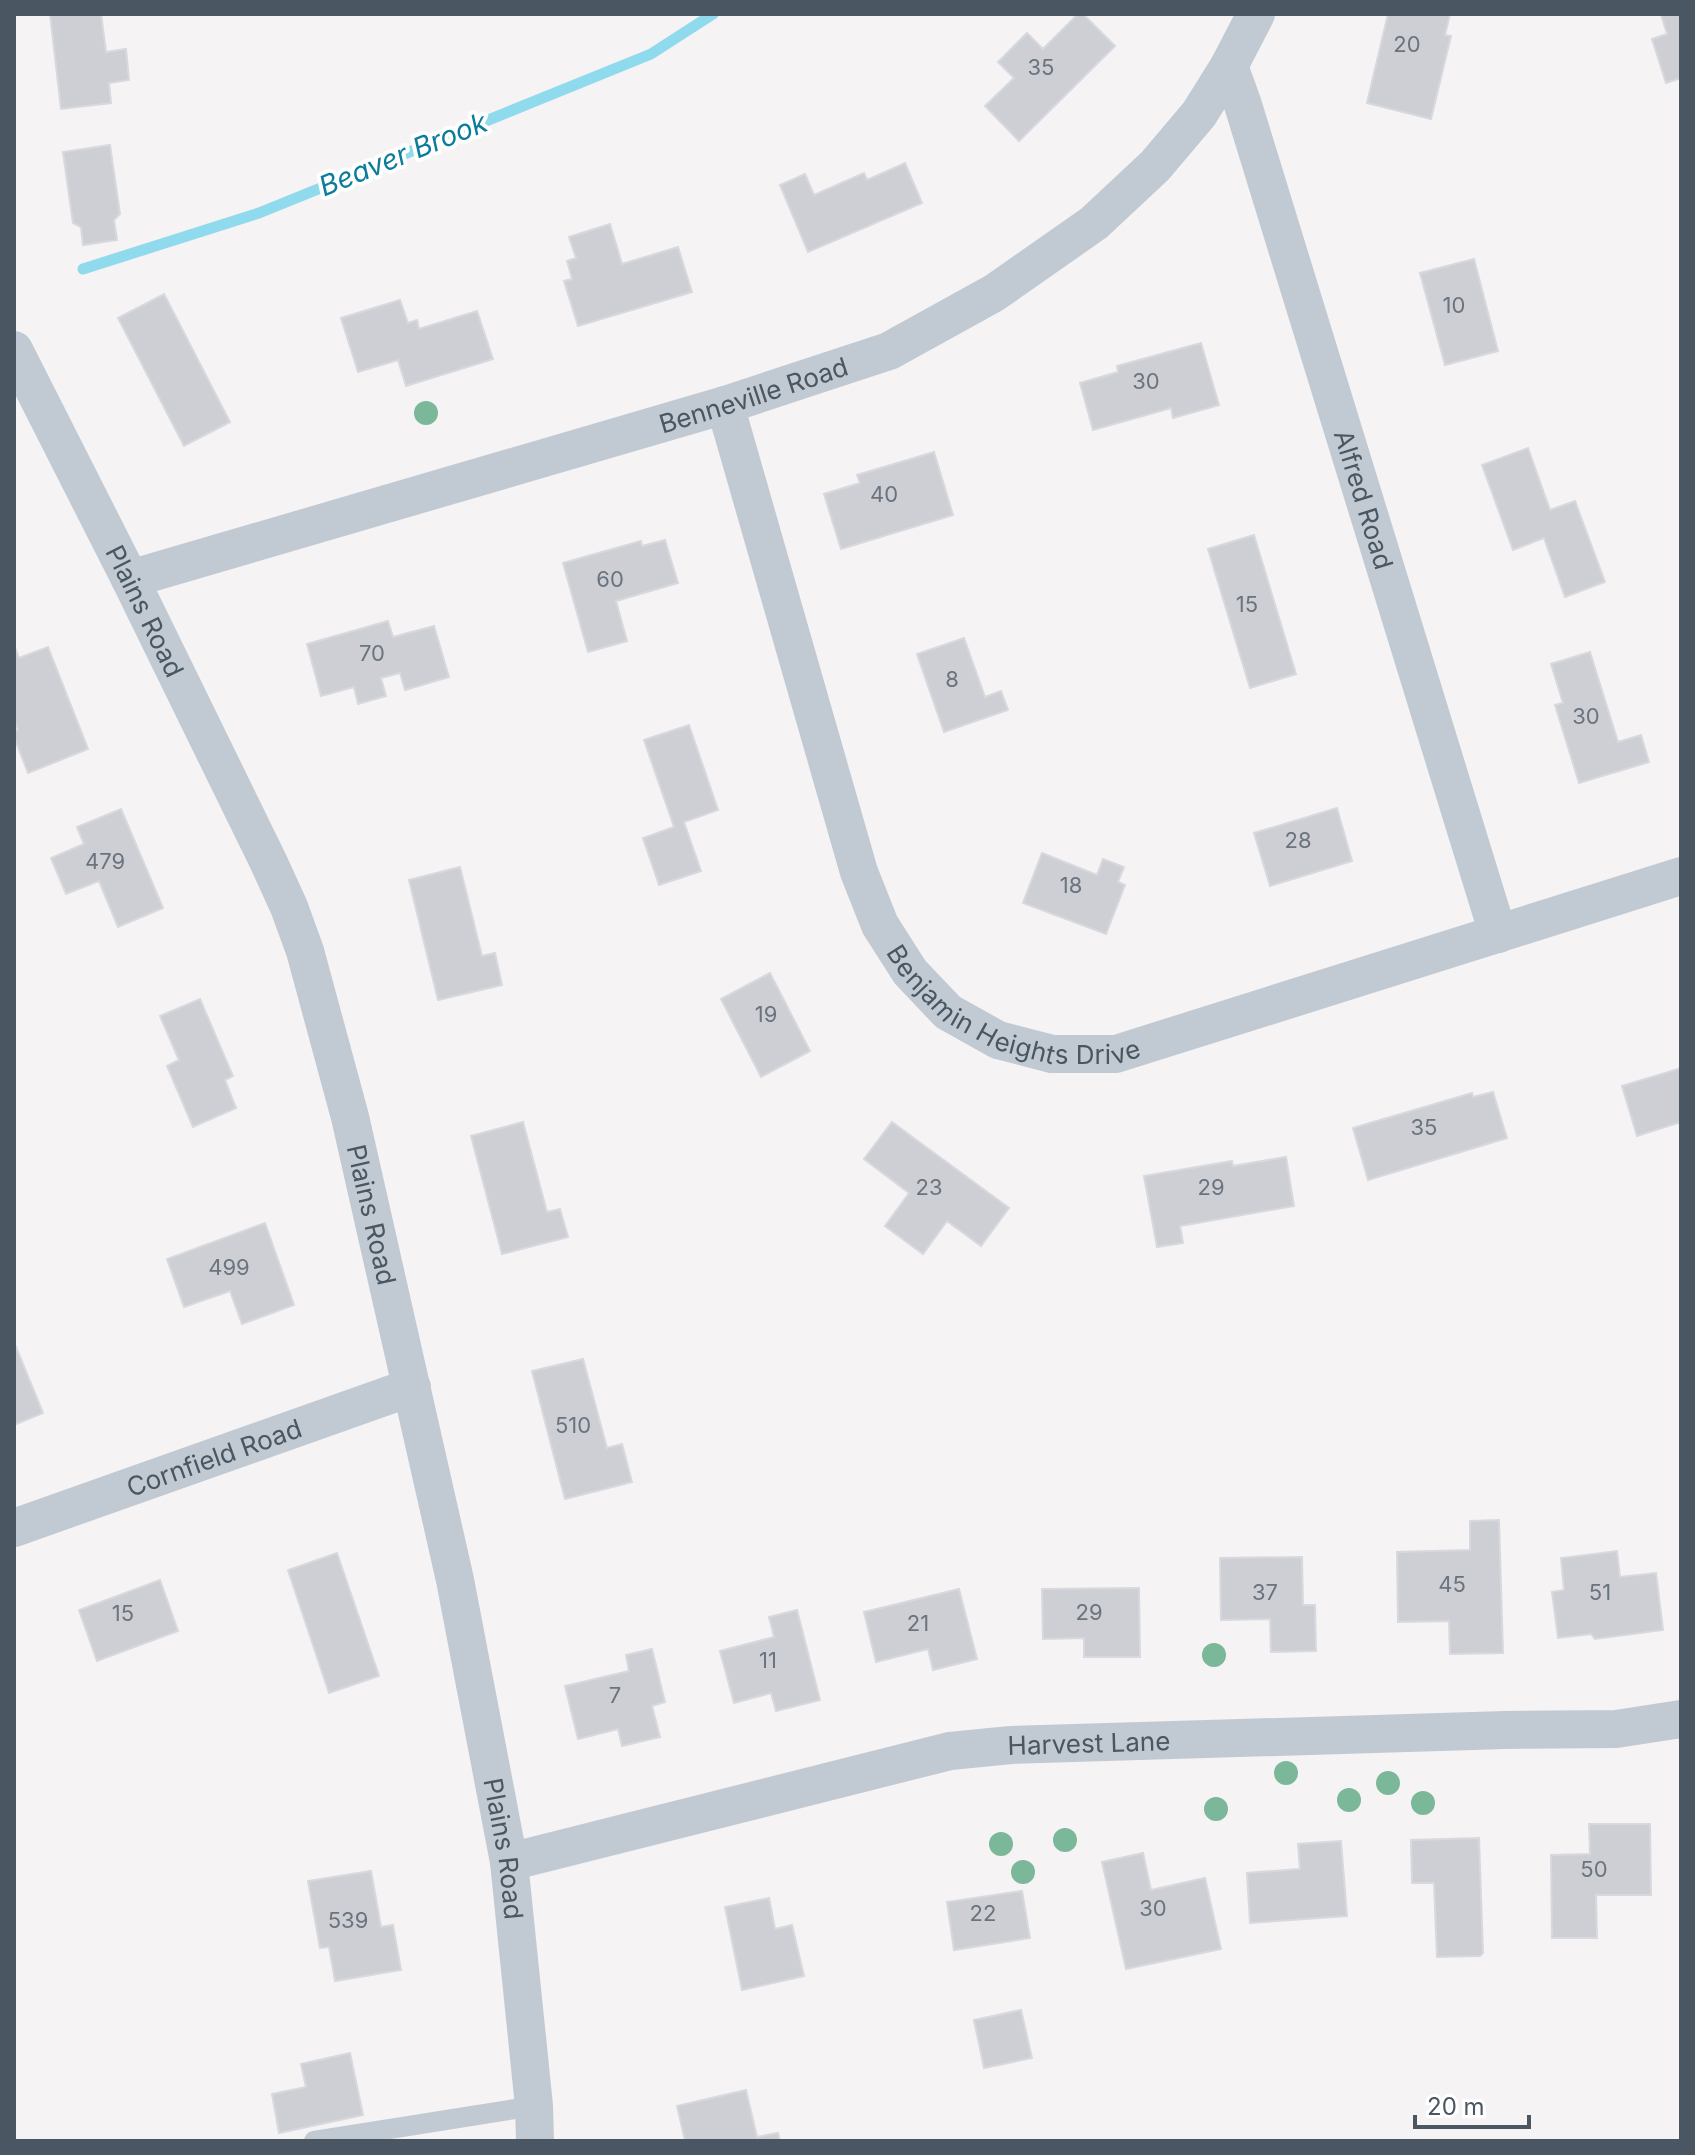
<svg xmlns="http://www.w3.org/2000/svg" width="1695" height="2155" viewBox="0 0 1695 2155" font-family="Inter,sans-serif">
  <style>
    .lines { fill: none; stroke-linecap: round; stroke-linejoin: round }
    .stream { stroke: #90daee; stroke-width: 11 }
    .building { fill: #cdcfd5; stroke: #d7d9de; stroke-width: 2 }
    .service { stroke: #c1cad2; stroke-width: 20 }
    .minor { stroke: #c1cad2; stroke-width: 38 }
    .tree { fill: #7bb799 }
    .labels { text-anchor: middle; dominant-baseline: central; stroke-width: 8; stroke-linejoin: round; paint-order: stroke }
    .number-label { font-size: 22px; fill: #6b747e }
    .street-label { font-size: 26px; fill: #4a5661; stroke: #fff }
    .water-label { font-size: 28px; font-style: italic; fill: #0c7c9b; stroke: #fff }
  </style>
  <rect width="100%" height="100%" fill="#f5f3f3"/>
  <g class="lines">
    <path class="stream" d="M83 269 259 213 651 54 713 14"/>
  </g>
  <path class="building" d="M50 14H101L106 52 126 49 129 80 109 83 111 103 61 109Z
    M1078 14H1083L1115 46 1019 141 985 106 1014 78 998 62 1027 33 1043 49Z
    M1388 14H1450L1445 35 1451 36 1431 119 1367 103Z
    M1661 14H1681V78L1666 83 1652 39 1667 34Z
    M110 145 120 214 114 220 117 240 83 245 81 227 73 223 63 152Z
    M905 163 922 203 808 252 780 185 805 174 814 195 864 173 867 180Z
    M610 224 622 264 678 247 692 292 578 326 564 281 572 279 567 261 576 258 569 237Z
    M1474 259 1498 351 1445 365 1420 273Z
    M164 294 230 422 184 446 118 318Z
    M400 300 408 323 417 320 419 329 477 311 493 359 406 386 398 360 358 372 341 318Z
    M1201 343 1219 405 1173 418 1171 408 1093 430 1080 383 1118 372 1117 366Z
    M1528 448 1550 510 1575 501 1605 582 1565 597 1544 538 1513 550 1482 465Z
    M934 452 953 515 841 549 824 494 860 483 857 475Z
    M1254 535 1296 674 1250 688 1208 549Z
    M665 540 678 583 616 601 627 641 588 652 563 563 641 541 642 546Z
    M388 621 393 637 434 626 449 677 405 690 400 673 381 678 386 696 358 704 354 687 321 696 307 644Z
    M964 638 985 697 1001 691 1008 710 944 732 917 654Z
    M14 645 19 658 48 647 88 749 28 773 14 737V731L18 730 14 720Z
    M1590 652 1618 742 1641 735 1649 762 1579 783 1555 705 1563 703 1551 664Z
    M689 725 718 810 684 822 701 871 659 885 643 838 674 827 644 740Z
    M1337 808 1352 861 1270 886 1254 833Z
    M121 809 163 908 118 927 99 881 66 894 51 858 84 844 77 827Z
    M1042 853 1097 875 1103 859 1124 867 1118 882 1125 885 1106 934 1023 903Z
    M460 867 482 956 495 953 502 985 438 1000 409 880Z
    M770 973 810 1051 761 1077 721 999Z
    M200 999 233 1076 225 1080 236 1108 193 1127 167 1066 179 1060 160 1016Z
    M1681 1068V1122L1637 1136 1622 1086Z
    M1493 1092 1507 1138 1368 1180 1353 1128 1472 1093 1473 1097Z
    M523 1122 547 1212 560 1209 568 1237 502 1254 471 1136Z
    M892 1122 1009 1208 981 1246 947 1221 923 1254 885 1226 909 1193 864 1159Z
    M1286 1157 1294 1206 1180 1226 1183 1243 1157 1247 1144 1176 1232 1161 1233 1166Z
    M265 1223 294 1305 242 1324 230 1291 184 1307 167 1259Z
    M16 1347 43 1413 14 1425V1348Z
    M583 1359 607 1448 622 1444 632 1482 565 1499 532 1371Z
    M1499 1520 1503 1653 1450 1654 1449 1621 1398 1622 1397 1552 1470 1550V1521Z
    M1617 1551 1620 1577 1656 1573 1663 1630 1595 1639 1591 1634 1558 1638 1552 1592 1564 1590 1561 1558Z
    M337 1553 379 1676 329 1693 288 1570Z
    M1302 1557 1303 1605H1315L1316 1651 1271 1652 1270 1619 1221 1620 1220 1558Z
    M160 1580 178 1631 97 1661 79 1610Z
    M1139 1588 1140 1657H1084V1638L1043 1639 1042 1589Z
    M959 1589 977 1659 933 1670 928 1649 876 1662 864 1612Z
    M797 1610 820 1700 776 1711 771 1693 734 1703 720 1651 774 1637 769 1617Z
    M652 1649 665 1702 652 1706 660 1737 622 1746 618 1729 578 1739 565 1686 629 1671 626 1655Z
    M1589 1824H1650L1651 1895H1596L1597 1938H1552L1551 1855 1590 1854Z
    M1479 1838 1483 1953 1480 1956 1437 1957 1434 1883H1412L1411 1840Z
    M1341 1841 1347 1916 1250 1923 1247 1873 1300 1869 1298 1844Z
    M1143 1853 1151 1890 1205 1878 1221 1949 1126 1969 1102 1862Z
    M371 1871 381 1927 393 1925 401 1970 335 1981 329 1947 320 1948 308 1881Z
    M1022 1891 1030 1938 954 1950 947 1902Z
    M769 1898 775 1929 792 1925 804 1976 742 1990 725 1907Z
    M1021 2010 1032 2058 984 2068 974 2020Z
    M350 2053 363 2115 279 2133 272 2094 306 2087 301 2064Z
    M746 2090 757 2137 778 2133 780 2141H685L677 2106Z"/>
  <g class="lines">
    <path class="service" d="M314 2141 534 2106"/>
    <g class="minor">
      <path id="s1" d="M1229 66 1243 105 1498 934"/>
      <path id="s2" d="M14 350 130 579 268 861 289 907 305 951 350 1117 455 1580 509 1862 534 2106 535 2141"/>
      <path id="s3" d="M725 405 859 872 880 925 910 972 948 1012 998 1040 1052 1054H1116L1681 876"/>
      <path id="s4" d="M130 579 725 405 889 351 994 293 1094 223 1155 166 1199 114 1229 66 1256 14"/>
      <path id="s5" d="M14 1528 412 1387"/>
      <path id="s6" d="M509 1862 950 1751 1011 1745 1505 1730 1616 1729 1681 1719"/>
    </g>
  </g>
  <g class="tree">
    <circle cx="426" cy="413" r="12"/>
    <circle cx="1214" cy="1655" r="12"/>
    <circle cx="1286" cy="1773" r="12"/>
    <circle cx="1388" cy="1783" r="12"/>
    <circle cx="1349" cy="1800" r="12"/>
    <circle cx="1423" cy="1803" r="12"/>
    <circle cx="1216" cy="1809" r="12"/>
    <circle cx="1065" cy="1840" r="12"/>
    <circle cx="1001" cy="1844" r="12"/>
    <circle cx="1023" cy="1872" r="12"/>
  </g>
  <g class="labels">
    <g class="number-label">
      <text x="1407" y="44">20</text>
      <text x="1041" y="67">35</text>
      <text x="1454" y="305">10</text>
      <text x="1146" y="381">30</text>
      <text x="884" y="494">40</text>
      <text x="610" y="579">60</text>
      <text x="1247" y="604">15</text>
      <text x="372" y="653">70</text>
      <text x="952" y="679">8</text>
      <text x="1586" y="716">30</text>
      <text x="1298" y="840">28</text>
      <text x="105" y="861">479</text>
      <text x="1071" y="885">18</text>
      <text x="766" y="1014">19</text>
      <text x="1424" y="1127">35</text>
      <text x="929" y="1187">23</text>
      <text x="1211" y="1187">29</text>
      <text x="229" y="1267">499</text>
      <text x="573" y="1425">510</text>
      <text x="1452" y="1584">45</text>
      <text x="1265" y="1592">37</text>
      <text x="1600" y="1592">51</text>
      <text x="1089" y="1612">29</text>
      <text x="123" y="1613">15</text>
      <text x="918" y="1623">21</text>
      <text x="768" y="1660">11</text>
      <text x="615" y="1695">7</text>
      <text x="1594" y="1869">50</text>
      <text x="1153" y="1908">30</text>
      <text x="983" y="1913">22</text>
      <text x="348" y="1920">539</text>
    </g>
    <g class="street-label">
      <text stroke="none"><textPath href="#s4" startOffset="650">Benneville Road</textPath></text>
      <text stroke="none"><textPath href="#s1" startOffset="454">Alfred Road</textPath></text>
      <text stroke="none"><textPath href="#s2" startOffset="292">Plains Road</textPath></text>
      <text stroke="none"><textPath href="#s3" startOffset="712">Benjamin Heights Drive</textPath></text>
      <text stroke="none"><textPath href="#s2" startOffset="940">Plains Road</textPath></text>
      <text stroke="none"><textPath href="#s5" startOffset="212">Cornfield Road</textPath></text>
      <text stroke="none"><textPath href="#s6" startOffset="594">Harvest Lane</textPath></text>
      <text stroke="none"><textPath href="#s2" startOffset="1588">Plains Road</textPath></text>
    </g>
    <g class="water-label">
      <text transform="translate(403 154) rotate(-22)">Beaver Brook</text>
    </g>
  </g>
  <rect width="1695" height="2155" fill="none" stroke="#4a5661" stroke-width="32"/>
  <path d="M1415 2115v12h114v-12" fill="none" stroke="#4a5661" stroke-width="4"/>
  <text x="1427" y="2115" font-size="24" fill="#4a5661" stroke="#ffffff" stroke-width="6" paint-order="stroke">20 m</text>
</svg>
